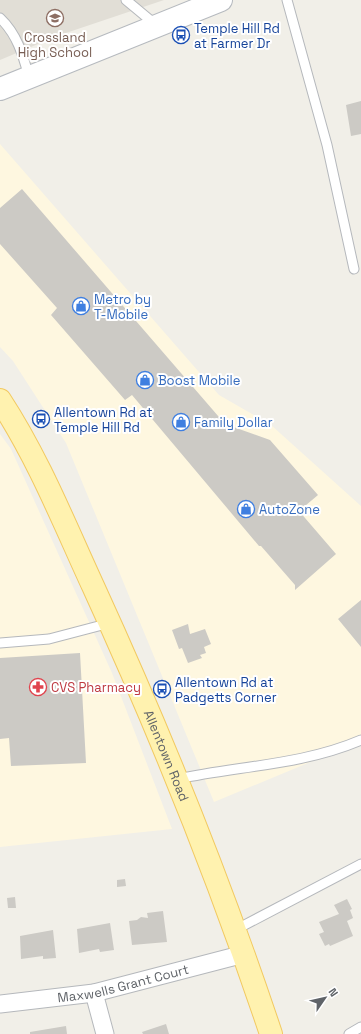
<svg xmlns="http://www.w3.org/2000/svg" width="361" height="1034" viewBox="0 0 361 1034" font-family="'Space Grotesk',sans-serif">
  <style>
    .commercial { fill: #fef7e0 }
    .education { fill: #e1ded6 }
    .building { fill: #cccac5 }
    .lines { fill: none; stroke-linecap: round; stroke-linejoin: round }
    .lane-casing { stroke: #b5b8bc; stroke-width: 11 }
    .street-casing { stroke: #b5b8bc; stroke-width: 19 }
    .secondary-casing { stroke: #b6babf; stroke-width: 24 }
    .primary-casing { stroke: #f2c960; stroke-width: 24 }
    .lane { stroke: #fff; stroke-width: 9 }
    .street { stroke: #fff; stroke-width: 17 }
    .secondary { stroke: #fff; stroke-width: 22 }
    .primary { stroke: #fff2af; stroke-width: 22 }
    .labels { text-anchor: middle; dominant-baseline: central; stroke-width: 4; stroke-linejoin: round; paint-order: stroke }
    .transit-label { font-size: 13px; fill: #164399; stroke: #fff; text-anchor: start }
    .education-label { font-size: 13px; fill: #785e54; stroke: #fff }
    .shop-label { font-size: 13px; fill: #366cbe; stroke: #fff; text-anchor: start }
    .health-label { font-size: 13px; fill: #be3a42; stroke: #fff; text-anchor: start }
    .street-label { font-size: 13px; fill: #5f6368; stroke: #fff }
  </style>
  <rect width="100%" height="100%" fill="#f1efe8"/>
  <path class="commercial" d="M0 144 219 395 271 425 361 506V741L214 802 66 443 13 361 0 347Z
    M0 434 11 449 112 673 172 829 0 847Z"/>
  <path class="education" d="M0 0H164L57 36 0 60Z"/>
  <path class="building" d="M361 101V134L351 136 346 105Z
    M22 189 225 424 270 440 318 495 299 511 336 554 295 590V585L261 546H259L132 395 125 400 51 315 57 308 0 244V208Z
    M361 600V647L338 619Z
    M188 624 190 634 205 629 211 644 204 647 206 653 200 655 202 658 188 663 182 648 179 649 172 630Z
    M80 653 86 763 11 766 9 738 0 739V658Z
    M125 879 126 886 117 887V880Z
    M15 897 16 908H8L7 898Z
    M347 899 352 909 350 910 353 918 347 921 353 936 330 946 329 944 325 946 319 934 324 932 319 922 339 914 334 905Z
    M163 911 167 942 132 945 129 921 137 920 141 917 148 918 147 913Z
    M110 923 114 950 100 952 99 949 79 953 77 929Z
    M53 930 56 958 43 959V956L21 959 20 936Z
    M166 1024 169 1034H143L142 1032Z
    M66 1026 67 1034H30V1032Z"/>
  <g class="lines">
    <g class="lane-casing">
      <path id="lane" d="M126 0 156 25
        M287 0 327 145 354 269
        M0 18C17 34 23 55 29 77
        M0 643 49 639 110 623
        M178 779C238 766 303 765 361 740
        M235 930 361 864
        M349 1034 361 1027"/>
    </g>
    <g class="street-casing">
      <g id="street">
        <path d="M94 993 105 1034"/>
        <path id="s1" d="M0 1004 94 993 244 954"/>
      </g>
    </g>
    <g class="secondary-casing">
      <path id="secondary" d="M0 89 221 0"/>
    </g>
    <g class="primary-casing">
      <g id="primary">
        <path id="s2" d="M0 400C38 458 64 523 93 586 160 732 220 881 271 1034"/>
      </g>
    </g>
    <use href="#lane" class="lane"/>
    <use href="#street" class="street"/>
    <use href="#secondary" class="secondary"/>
    <use href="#primary" class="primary"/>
  </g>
  <defs>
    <g id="school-ring" transform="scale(0.9)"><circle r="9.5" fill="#fff" stroke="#8d6e63" stroke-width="1.5"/><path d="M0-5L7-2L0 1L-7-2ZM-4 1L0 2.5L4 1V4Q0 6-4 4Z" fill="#8d6e63"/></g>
    <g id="bus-ring" transform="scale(0.9)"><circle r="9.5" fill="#fff" stroke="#1a4fb4" stroke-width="1.5"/><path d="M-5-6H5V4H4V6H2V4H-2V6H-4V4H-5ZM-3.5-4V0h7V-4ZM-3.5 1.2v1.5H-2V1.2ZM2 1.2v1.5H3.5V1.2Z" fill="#1a4fb4"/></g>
    <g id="shop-ring" transform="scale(0.9)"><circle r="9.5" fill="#fff" stroke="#3f7fe0" stroke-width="1.5"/><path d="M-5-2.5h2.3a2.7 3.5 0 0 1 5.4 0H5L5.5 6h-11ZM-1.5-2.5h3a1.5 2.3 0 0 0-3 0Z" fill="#3f7fe0"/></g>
    <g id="pharmacy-ring" transform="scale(0.9)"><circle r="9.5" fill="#fff" stroke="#e0444e" stroke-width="1.5"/><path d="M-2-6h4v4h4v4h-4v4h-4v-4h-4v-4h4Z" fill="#e0444e"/></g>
  </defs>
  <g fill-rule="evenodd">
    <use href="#school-ring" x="55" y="18"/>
    <use href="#bus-ring" x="181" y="35"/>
    <use href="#shop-ring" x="81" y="306"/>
    <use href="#shop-ring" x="145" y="380"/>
    <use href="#bus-ring" x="41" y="419"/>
    <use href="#shop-ring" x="181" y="422"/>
    <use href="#shop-ring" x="246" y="509"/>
    <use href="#pharmacy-ring" x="38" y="687"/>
    <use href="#bus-ring" x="162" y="689"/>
  </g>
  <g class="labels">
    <g class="transit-label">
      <text x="194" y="28">Temple Hill Rd<tspan x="194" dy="15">at Farmer Dr</tspan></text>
      <text x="54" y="412">Allentown Rd at<tspan x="54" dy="15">Temple Hill Rd</tspan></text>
      <text x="175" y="682">Allentown Rd at<tspan x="175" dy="15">Padgetts Corner</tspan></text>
    </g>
    <g class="education-label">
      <text x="55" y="37">Crossland<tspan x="55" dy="15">High School</tspan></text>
    </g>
    <g class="shop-label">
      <text x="94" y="299">Metro by<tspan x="94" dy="15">T-Mobile</tspan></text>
      <text x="158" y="380">Boost Mobile</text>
      <text x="194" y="422">Family Dollar</text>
      <text x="259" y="509">AutoZone</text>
    </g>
    <g class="health-label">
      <text x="51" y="687">CVS Pharmacy</text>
    </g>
    <g class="street-label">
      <text stroke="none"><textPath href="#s2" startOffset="393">Allentown Road</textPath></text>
      <text stroke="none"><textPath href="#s1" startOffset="125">Maxwells Grant Court</textPath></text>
    </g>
  </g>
  <g transform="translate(325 998) rotate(56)" stroke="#ffffff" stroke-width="3" paint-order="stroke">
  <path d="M0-3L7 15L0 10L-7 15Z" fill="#5f6368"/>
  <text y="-6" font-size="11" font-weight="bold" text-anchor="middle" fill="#5f6368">N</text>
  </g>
</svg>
